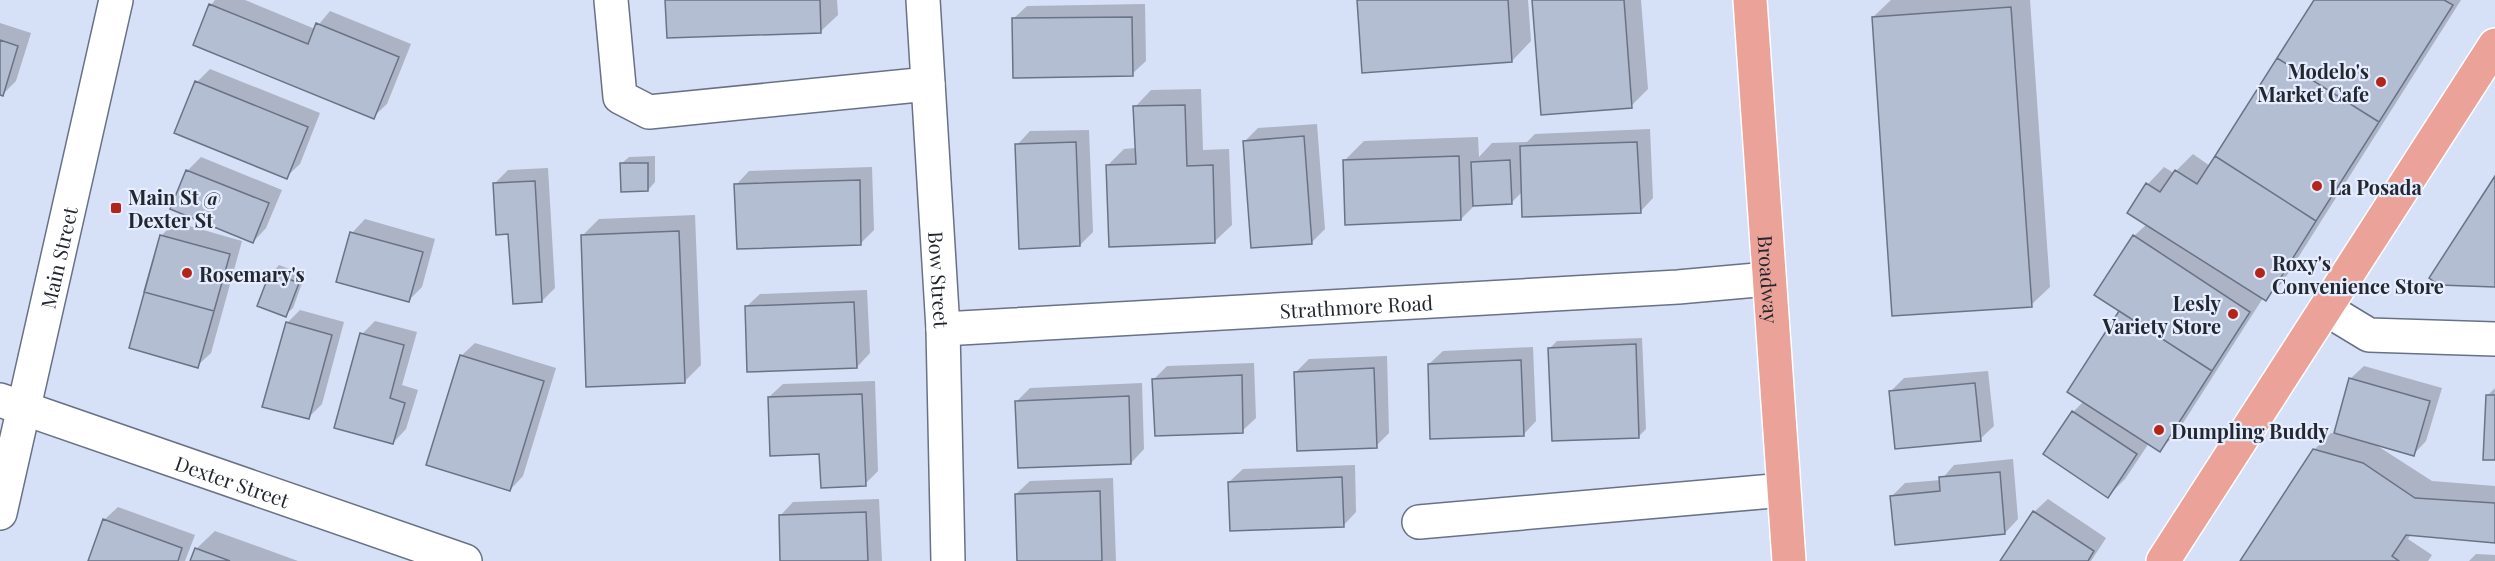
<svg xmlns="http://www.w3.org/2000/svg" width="2495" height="561" viewBox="0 0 2495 561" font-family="'Playfair Display',serif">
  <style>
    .shadow { fill: #0003 }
    .building { fill: #b4bed3; stroke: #6a7386; stroke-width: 1.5 }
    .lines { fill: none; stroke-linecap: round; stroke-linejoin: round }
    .minor-casing { stroke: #697285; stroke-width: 36 }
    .major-casing { stroke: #fff; stroke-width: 36 }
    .minor { stroke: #fff; stroke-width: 33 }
    .major { stroke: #eba298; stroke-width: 33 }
    .poi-dot { fill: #b32519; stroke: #e5edff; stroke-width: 2 }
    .labels { text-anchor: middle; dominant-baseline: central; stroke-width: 4.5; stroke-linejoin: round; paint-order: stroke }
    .poi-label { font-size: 20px; font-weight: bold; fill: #23272f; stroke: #e5edff; text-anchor: start }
    .street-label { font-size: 20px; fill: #23272f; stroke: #e5edff }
  </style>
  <rect width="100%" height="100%" fill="#d6e0f6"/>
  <path class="shadow" d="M215 0H245L315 29 330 11 411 44 387 104 373 117 211 5Z
    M667 0H837L838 15 821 31Z
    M1359 0H1528L1531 41 1512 61Z
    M1534 0H1641L1648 89 1631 106Z
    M1891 0H2030L2050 287 2031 305 1873 17Z
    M2316 0H2461L2282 283 2265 299 2263 298 2176 434 2159 450 2149 443 2125 479 2108 496 2045 454 2073 412 2084 401 2120 312 2134 236 2147 224 2129 213 2148 184 2164 167 2174 173 2193 154 2210 166Z
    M1145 4 1146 61 1132 74 1013 19 1027 6Z
    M0 23 31 33 16 81 3 94 0 93Z
    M210 69 320 113 300 164 286 177 197 82Z
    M1201 89 1203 150 1229 149 1232 225 1215 241 1107 166 1124 149 1136 148 1135 107 1151 90Z
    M1317 124 1325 229 1312 242 1245 141 1258 128Z
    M1650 129 1653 198 1640 212 1523 191 1511 203 1475 205 1461 219 1344 161 1364 141 1478 137 1479 157 1492 143 1527 142 1535 134Z
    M1089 130 1093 232 1080 245 1017 145 1030 131Z
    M655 156V182L648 190 621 164 629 157Z
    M201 157 282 190 266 228 253 242 187 171Z
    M872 167 874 230 861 243 736 185 749 171Z
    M548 168 555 288 542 301 510 232 495 183 508 170Z
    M695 215 701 365 684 382 582 236 599 219Z
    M365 219 435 239 422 287 409 300 352 233Z
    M175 222 242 241 211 353 197 366 131 347 162 235Z
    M279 265 305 275 293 308 285 315 272 273Z
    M867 290 870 353 857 367 746 307 760 294Z
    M300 310 344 322 322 404 308 418 287 323Z
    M375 321 417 332 402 385 418 390 406 429 393 443 362 334Z
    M1642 338 1646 429 1639 436 1550 348 1557 341Z
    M475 343 556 368 523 476 510 490 461 356Z
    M1533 347 1536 421 1523 435 1429 364 1443 351Z
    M1387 356 1389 433 1376 446 1296 372 1309 359Z
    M1254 363 1256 418 1242 431 1154 379 1167 366Z
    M2364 366 2442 388 2426 441 2413 455 2376 445 2432 481 2495 486V542L2411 534 2408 539 2432 555 2428 561H2241L2314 450 2331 433 2335 434 2350 379Z
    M1988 371 1994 426 1980 439 1891 391 1904 378Z
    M875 381 878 471 865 484 820 452 769 397 783 384Z
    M1142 383 1144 449 1131 463 1017 401 1030 388Z
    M2495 388V459L2488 395Z
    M2013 459 2018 519 2005 533 1892 496 1905 483 1941 480 1954 465Z
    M1355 465 1356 512 1343 526 1229 482 1243 469Z
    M1113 478 1116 561H1019L1016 494 1030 481Z
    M879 499 882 561H782L780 516 793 502Z
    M2048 499 2106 538 2091 561H2002L2034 512Z
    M118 507 195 535 185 561H90L104 520Z
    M215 531 298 561H192L196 549Z
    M2476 554 2495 555V561H2469Z"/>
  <path class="building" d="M665 0H820L821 33 667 38Z
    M1357 0H1508L1512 62 1362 73Z
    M1532 0H1624L1632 108 1541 115Z
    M2314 0H2444L2453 5 2379 122 2277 58Z
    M209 4 308 44 316 23 399 57 374 119 193 45Z
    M2011 7 2032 307 1892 316 1872 17Z
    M1132 17 1133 76 1013 78 1012 18Z
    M0 40 18 46 3 96 0 95Z
    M2277 58 2379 122 2316 221 2215 156Z
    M195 81 308 127 287 179 174 133Z
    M1185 105 1187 166 1213 165 1215 243 1109 247 1106 165 1136 164 1133 106Z
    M1304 136 1312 244 1251 248 1243 141Z
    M1076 142 1080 246 1019 249 1015 144Z
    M1637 142 1641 213 1522 217 1520 146Z
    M1459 156 1461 220 1345 225 1343 160Z
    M2215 156 2316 221 2266 301 2127 213 2146 183 2160 192 2175 170 2197 184Z
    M1510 160 1512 204 1473 206 1471 162Z
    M620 163H648V191L621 192Z
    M186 170 269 203 253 243 170 209Z
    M2495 176V287L2439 285 2429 278Z
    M860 180 861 245 737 249 734 184Z
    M535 181 542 302 513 304 508 234 496 235 493 183Z
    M679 231 685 383 586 387 581 235Z
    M350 232 423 252 409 302 336 282Z
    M160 235 230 254 198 368 129 348Z
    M160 235 230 254 214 311 144 292Z
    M2133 235 2250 312 2212 371 2094 295Z
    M270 272 299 283 286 317 257 306Z
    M854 302 857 368 747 372 745 306Z
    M2119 311 2212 371 2160 452 2067 392Z
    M286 322 332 335 309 419 262 407Z
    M360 333 404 345 390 398 405 403 393 444 334 428Z
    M1636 344 1639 438 1552 441 1548 348Z
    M460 355 544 381 510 491 426 465Z
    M1521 360 1524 436 1430 439 1428 364Z
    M1374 368 1377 448 1297 451 1294 372Z
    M1242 375 1243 433 1155 436 1152 379Z
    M2349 378 2430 401 2414 456 2334 433Z
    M1975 383 1981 441 1895 449 1889 391Z
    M862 394 866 486 821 488 819 454 770 456 768 397Z
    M2486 395H2495V460H2483Z
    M1129 396 1131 464 1018 468 1015 401Z
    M2072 411 2137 454 2108 498 2043 454Z
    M2313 449 2363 463 2415 498 2495 503V543L2406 535 2392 556 2399 561H2240Z
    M2000 472 2005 534 1895 545 1890 496 1940 491 1939 477Z
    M1342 477 1344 527 1230 531 1228 482Z
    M1100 491 1102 561H1017L1015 494Z
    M2033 511 2094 551 2088 561H2000Z
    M866 512 868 561H780L779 515Z
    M103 519 182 548 178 561H88Z
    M195 548 230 561H190Z"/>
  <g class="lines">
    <g class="minor-casing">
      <g id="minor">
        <path d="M611 0 620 97 649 112 928 84"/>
        <path id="s1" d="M923 0 943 329 948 561"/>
        <path d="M2326 309 2369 335 2495 339"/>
        <path id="s2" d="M943 329 1678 287 1768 279"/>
        <path id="s3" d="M0 400 465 561"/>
        <path id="s4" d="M0 513 116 0"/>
        <path d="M1419 522 1784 490"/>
      </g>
    </g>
    <g class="major-casing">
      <g id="major">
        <path id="s5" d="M1750 0 1789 561"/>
        <path d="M2163 561 2495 45"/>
      </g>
    </g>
    <use href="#minor" class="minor"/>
    <use href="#major" class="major"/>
  </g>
  <g class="poi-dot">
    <circle cx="2381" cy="82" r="6"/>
    <circle cx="2317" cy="186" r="6"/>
    <rect x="110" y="202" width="12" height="12" rx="3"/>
    <circle cx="187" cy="273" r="6"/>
    <circle cx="2260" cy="273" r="6"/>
    <circle cx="2233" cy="314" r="6"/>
    <circle cx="2159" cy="430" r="6"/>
  </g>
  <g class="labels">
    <g class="poi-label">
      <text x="2369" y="70" text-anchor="end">Modelo's<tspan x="2369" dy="23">Market Cafe</tspan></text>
      <text x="2329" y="186">La Posada</text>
      <text x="128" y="196">Main St @<tspan x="128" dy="23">Dexter St</tspan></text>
      <text x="2272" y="262">Roxy's<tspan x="2272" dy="23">Convenience Store</tspan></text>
      <text x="199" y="273">Rosemary's</text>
      <text x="2221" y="302" text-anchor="end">Lesly<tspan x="2221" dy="23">Variety Store</tspan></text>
      <text x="2171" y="430">Dumpling Buddy</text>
    </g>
    <g class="street-label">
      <text stroke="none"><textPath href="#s4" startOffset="262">Main Street</textPath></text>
      <text stroke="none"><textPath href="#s1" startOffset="280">Bow Street</textPath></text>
      <text stroke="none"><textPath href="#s5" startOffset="280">Broadway</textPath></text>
      <text stroke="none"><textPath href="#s2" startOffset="414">Strathmore Road</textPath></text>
      <text stroke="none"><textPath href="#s3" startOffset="246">Dexter Street</textPath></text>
    </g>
  </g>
</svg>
